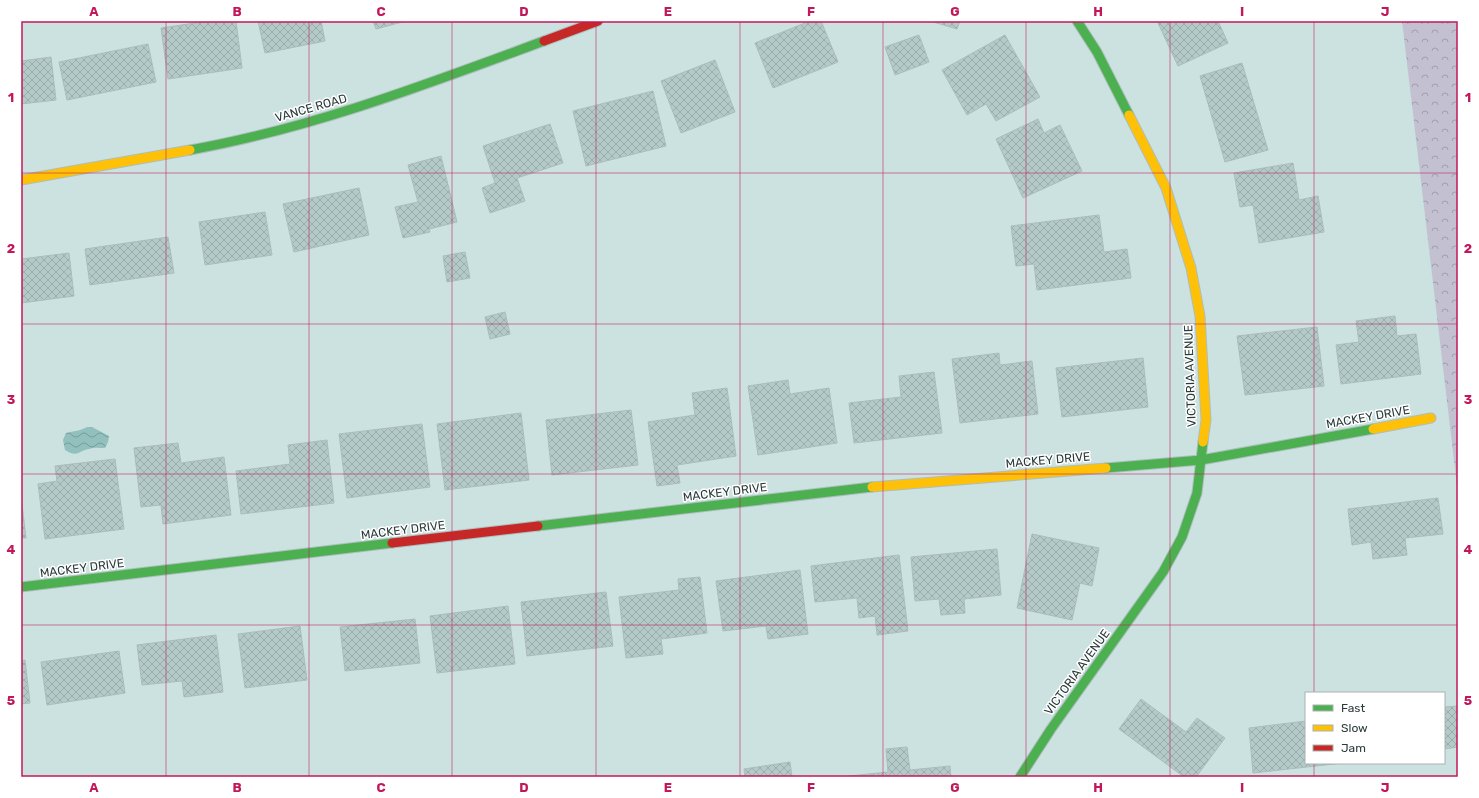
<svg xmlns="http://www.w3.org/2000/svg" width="1479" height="798" viewBox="0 0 1479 798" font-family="Rubik,sans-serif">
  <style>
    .forest { fill: url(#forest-crowns) }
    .water { fill: url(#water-waves) }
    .building { fill: url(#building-cross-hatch); stroke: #abbcbb }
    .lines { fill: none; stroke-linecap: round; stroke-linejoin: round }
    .fast-casing { stroke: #adbebd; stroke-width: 11 }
    .slow-casing { stroke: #adbebd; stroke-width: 11 }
    .jam-casing { stroke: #adbebd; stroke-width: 11 }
    .fast { stroke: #4caf50; stroke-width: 9 }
    .slow { stroke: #ffc107; stroke-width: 9 }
    .jam { stroke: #c62828; stroke-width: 9 }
    .grid { fill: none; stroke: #c2185b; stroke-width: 1; stroke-opacity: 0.55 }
    .labels { text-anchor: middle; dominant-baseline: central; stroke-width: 3; stroke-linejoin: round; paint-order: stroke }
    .street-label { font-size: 12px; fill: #2b3b3a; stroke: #fff }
    .neatline { fill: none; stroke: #c2185b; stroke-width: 1.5 }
    .grid-label { font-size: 13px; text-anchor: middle; font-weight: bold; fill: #c2185b }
  </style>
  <defs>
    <pattern id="forest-crowns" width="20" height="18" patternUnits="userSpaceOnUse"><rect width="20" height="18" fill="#c3c1d1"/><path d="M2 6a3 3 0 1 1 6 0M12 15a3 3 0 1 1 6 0" fill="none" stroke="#9f9eab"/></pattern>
    <pattern id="water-waves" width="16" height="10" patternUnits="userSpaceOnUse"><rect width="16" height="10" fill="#91c0bd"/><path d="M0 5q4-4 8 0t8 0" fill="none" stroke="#779d9b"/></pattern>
    <pattern id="building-cross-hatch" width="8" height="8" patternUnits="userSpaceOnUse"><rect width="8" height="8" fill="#b4cac8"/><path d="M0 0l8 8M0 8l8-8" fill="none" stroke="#9baead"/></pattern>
  </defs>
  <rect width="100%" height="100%" fill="#cbe2e0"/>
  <path class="forest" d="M1402 21H1458V494Z"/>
  <path class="water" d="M87 427H92L109 436 108 442 105 448C100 448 94 447 89 449 78 451 78 458 65 450L63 440 66 433C74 431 80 431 87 427Z"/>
  <path class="building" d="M209 21H236L242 68 168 79 161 28Z
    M258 21H321L325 41 265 53Z
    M373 21H406L376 29Z
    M810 21H821L838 62 773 88 755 43Z
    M930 21H960L957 29Z
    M1157 21H1218L1228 43 1178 66Z
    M919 35 929 62 895 75 885 47Z
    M1005 35 1040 97 996 121 986 104 967 115 942 70Z
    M148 44 156 82 67 100 59 62Z
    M51 57 56 100 21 104V61Z
    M715 60 735 112 681 133 661 81Z
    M1242 63 1268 150 1225 162 1200 76Z
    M653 91 666 146 586 166 573 111Z
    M1038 119 1044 133 1060 125 1082 171 1023 198 996 139Z
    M550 124 563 163 517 178 525 201 490 213 482 188 495 183 483 146Z
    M441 156 457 222 429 229 430 232 403 238 395 207 418 202 408 165Z
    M1293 163 1299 200 1318 196 1324 232 1259 243 1253 205 1240 207 1234 173Z
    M359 188 369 235 294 252 283 204Z
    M265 212 272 255 205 265 199 222Z
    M1099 215 1104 252 1127 249 1131 278 1037 290 1034 264 1016 266 1011 226Z
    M168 237 174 273 90 285 85 249Z
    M465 252 470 278 447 282 443 256Z
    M69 253 74 296 21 303V259Z
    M505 312 510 334 490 339 485 317Z
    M1395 316 1397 336 1416 334 1421 374 1341 384 1336 345 1359 342 1356 321Z
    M1317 327 1324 386 1245 395 1237 336Z
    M999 353 1000 365 1032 361 1038 414 960 423 952 359Z
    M1143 358 1148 407 1062 417 1056 368Z
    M934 372 942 433 854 443 849 403 901 397 899 376Z
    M788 380 790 394 829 388 837 443 758 455 748 386Z
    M727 388 736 456 677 465 680 483 657 486 648 422 695 415 692 393Z
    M631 410 638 465 552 475 546 420Z
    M521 413 529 480 445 490 437 424Z
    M422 424 430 487 347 498 339 434Z
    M327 440 334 503 241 514 236 471 290 464 288 445Z
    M178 443 181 463 224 457 231 515 163 524 161 505 141 507 134 448Z
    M115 459 124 529 45 539 38 484 57 481 55 466Z
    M21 496 26 538H21Z
    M1438 498 1443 534 1405 538 1407 555 1373 559 1371 542 1352 545 1348 509Z
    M1032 534 1099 548 1092 586 1080 583 1072 620 1017 608Z
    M997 549 1001 595 964 599 965 613 941 615 939 599 915 601 911 557Z
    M899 555 908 631 877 635 875 616 859 618 857 598 815 602 811 566Z
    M800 570 808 634 768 639 766 626 723 631 716 581Z
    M700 577 707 633 661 639 663 654 626 658 619 597 679 590 678 579Z
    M606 592 613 646 527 656 521 602Z
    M508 606 515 664 437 673 430 616Z
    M415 619 420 663 345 671 340 627Z
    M300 626 307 680 245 688 238 634Z
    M216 635 223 692 184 697 182 681 142 685 137 645Z
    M119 651 125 693 47 705 41 662Z
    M25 660 30 703 21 704V661Z
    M1141 699 1186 732 1197 718 1225 738 1196 777H1184L1119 729Z
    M1458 706V747L1444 749V707Z
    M1306 721V763H1343L1253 773 1249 728Z
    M907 747 910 770 950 766 951 777H849V776L888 772 886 749Z
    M790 762 792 777H745L744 769Z"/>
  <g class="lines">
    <g class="fast-casing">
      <path id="fast" d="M1077 21 1097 52 1129 115
        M190 150C313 128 427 84 544 41
        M1106 468 1201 460 1373 429
        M538 526 872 487
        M21 587 392 543
        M1020 777 1051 729 1163 572 1182 537 1197 493 1203 442"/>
    </g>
    <g class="slow-casing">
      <path id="slow" d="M1129 115 1166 188 1191 268 1200 316 1206 420 1203 442
        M21 180 190 150
        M1373 429 1431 418
        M872 487 1106 468"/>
    </g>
    <g class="jam-casing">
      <path id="jam" d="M544 41 598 21
        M392 543 538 526"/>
    </g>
    <use href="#fast" class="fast"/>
    <use href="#slow" class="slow"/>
    <use href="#jam" class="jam"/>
  </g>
  <path class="grid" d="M166 21V777M309 21V777M452 21V777M596 21V777M740 21V777M883 21V777M1026 21V777M1170 21V777M1314 21V693M21 173H1458M21 324H1458M21 474H1458M21 625H1458M1314 763V777"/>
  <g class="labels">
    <g class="street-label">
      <text transform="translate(311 108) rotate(-16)">VANCE ROAD</text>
      <text transform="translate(1190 376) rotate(-92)">VICTORIA AVENUE</text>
      <text transform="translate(1368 417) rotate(-10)">MACKEY DRIVE</text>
      <text transform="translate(1048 460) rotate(-5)">MACKEY DRIVE</text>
      <text transform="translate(725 492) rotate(-7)">MACKEY DRIVE</text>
      <text transform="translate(403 530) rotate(-7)">MACKEY DRIVE</text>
      <text transform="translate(82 568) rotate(-7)">MACKEY DRIVE</text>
      <text transform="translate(1077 672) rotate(-54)">VICTORIA AVENUE</text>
    </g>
  </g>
  <rect width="1479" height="798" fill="none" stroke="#ffffff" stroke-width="44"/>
  <rect x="1305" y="692" width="140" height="72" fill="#ffffff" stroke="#aab1b0"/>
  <rect x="1313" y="705" width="20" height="6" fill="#4caf50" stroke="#aab1b0"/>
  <text x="1341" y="712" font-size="12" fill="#2b3b3a">Fast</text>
  <rect x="1313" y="725" width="20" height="6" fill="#ffc107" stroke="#aab1b0"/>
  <text x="1341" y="732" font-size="12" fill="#2b3b3a">Slow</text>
  <rect x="1313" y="745" width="20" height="6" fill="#c62828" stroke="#aab1b0"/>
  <text x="1341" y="752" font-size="12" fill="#2b3b3a">Jam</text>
  <rect x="22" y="22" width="1435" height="754" class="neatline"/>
  <g class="grid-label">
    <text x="94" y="16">A</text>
    <text x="237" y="16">B</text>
    <text x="381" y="16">C</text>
    <text x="524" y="16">D</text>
    <text x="668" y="16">E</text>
    <text x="811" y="16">F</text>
    <text x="955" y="16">G</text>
    <text x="1098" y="16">H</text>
    <text x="1242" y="16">I</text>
    <text x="1385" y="16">J</text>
    <text x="11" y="102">1</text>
    <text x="1468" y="102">1</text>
    <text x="11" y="253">2</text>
    <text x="1468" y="253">2</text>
    <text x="11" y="404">3</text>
    <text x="1468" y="404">3</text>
    <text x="11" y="554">4</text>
    <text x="1468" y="554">4</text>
    <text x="11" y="705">5</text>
    <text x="1468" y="705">5</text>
    <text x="94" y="792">A</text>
    <text x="237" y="792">B</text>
    <text x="381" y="792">C</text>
    <text x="524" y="792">D</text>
    <text x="668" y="792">E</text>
    <text x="811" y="792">F</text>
    <text x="955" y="792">G</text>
    <text x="1098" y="792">H</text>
    <text x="1242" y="792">I</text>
    <text x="1385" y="792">J</text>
  </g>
</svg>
